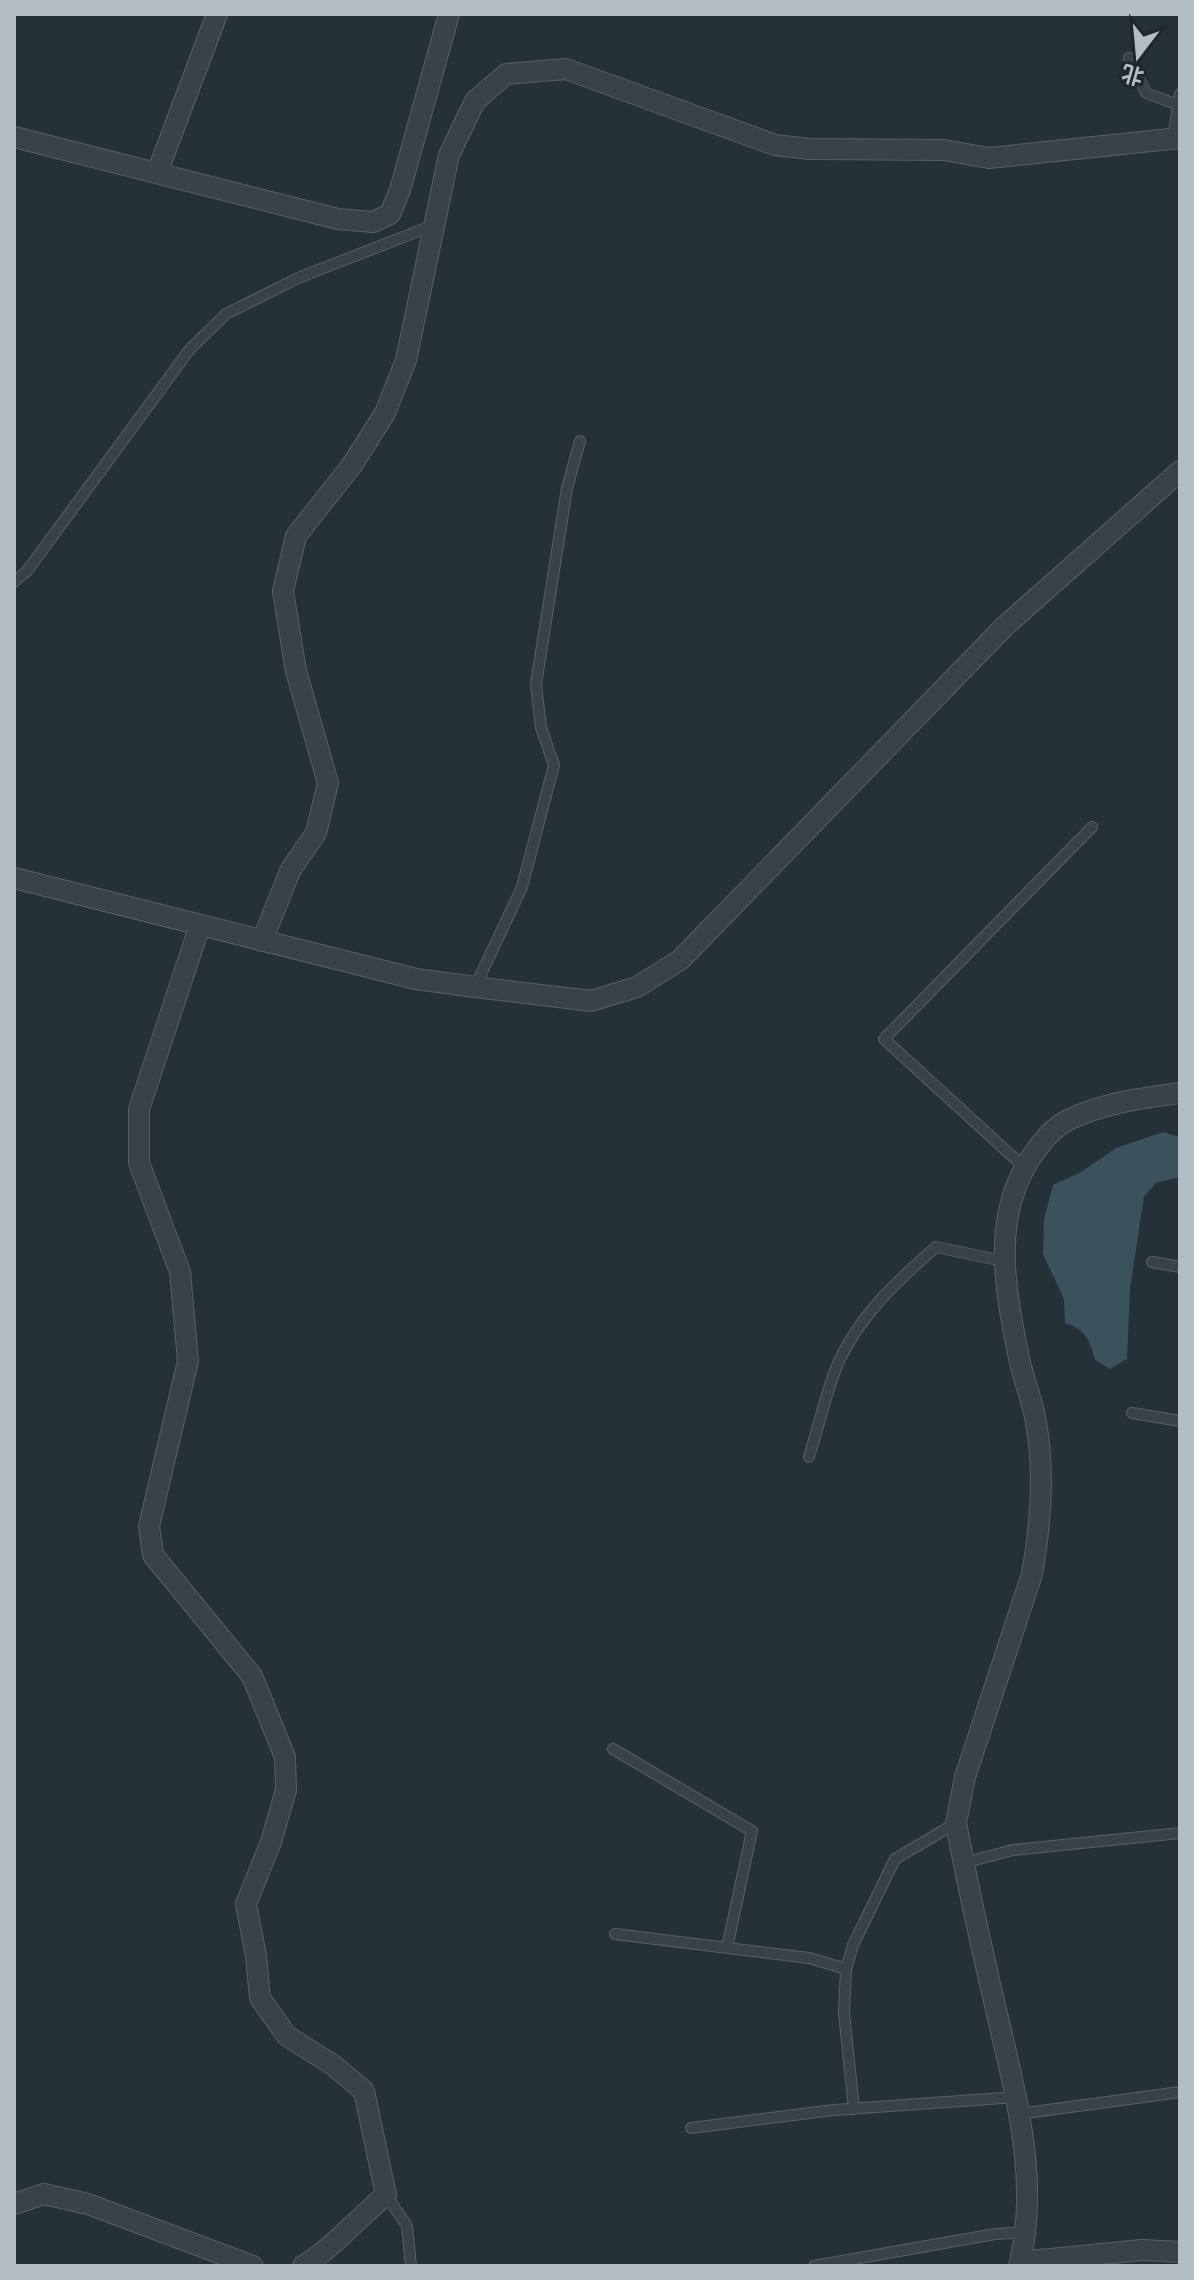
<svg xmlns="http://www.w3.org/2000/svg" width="1194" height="2280" viewBox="0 0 1194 2280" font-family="Rubik,'Noto Sans SC',sans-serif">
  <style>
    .water { fill: #3a525c }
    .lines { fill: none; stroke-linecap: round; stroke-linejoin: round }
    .service-casing { stroke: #556165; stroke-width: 12 }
    .minor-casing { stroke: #556165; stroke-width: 22 }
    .service { stroke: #374348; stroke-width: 10 }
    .minor { stroke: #374348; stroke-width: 20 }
  </style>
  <rect width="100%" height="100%" fill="#243137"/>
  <path class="water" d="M1163 1132 1180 1137V1177L1156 1183 1144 1197 1130 1289 1127 1359 1110 1369 1095 1360C1090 1340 1085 1329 1065 1323L1064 1299 1043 1254 1044 1219 1053 1185 1081 1172 1116 1148Z"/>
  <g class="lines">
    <g class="service-casing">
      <path id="service" d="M1129 58 1146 93 1178 105
        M1173 138 1180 94
        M14 582 27 571 190 349 226 314 298 278 434 225
        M475 987 522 887 554 765 541 728 536 684 567 488 580 441
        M1024 1167 884 1039 1092 827
        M1152 1262 1180 1267
        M1132 1413 1180 1421
        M809 1457C819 1426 826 1391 839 1361 861 1314 897 1281 936 1247L1003 1261
        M613 1749 752 1831 727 1948
        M963 1863 1013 1850 1180 1833
        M615 1934 809 1958 846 1969
        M854 2109 844 2013 846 1969 853 1945 895 1859 956 1823
        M1019 2114 1180 2092
        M691 2128 834 2110 1017 2097
        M386 2195 407 2226 411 2266
        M814 2266 995 2234 1025 2232"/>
    </g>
    <g class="minor-casing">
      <path id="minor" d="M14 137 338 219 373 222 390 214 400 190 449 14
        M157 173 217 14
        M14 878 416 979 475 987 591 1001 637 987 680 960 1005 626 1180 471
        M200 925 139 1109V1163L180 1272 188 1361 149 1526 153 1555 252 1676 285 1757 286 1790 271 1842 246 1904 256 1956 260 1998 287 2036 333 2065 364 2091 386 2195C357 2219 335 2246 303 2266
        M262 941 291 869 316 833 328 783 296 671 283 591 296 536 352 465 385 413 406 360 449 155 475 101 506 74 566 69 775 145 810 149 944 150 989 158 1180 138
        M14 2204 44 2194 88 2204 253 2266
        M1020 2262 1142 2250 1180 2252
        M1019 2266C1040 2182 1016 2096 997 2014 982 1950 968 1887 956 1823L965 1777 1032 1574C1041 1524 1045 1468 1035 1417 1031 1397 1023 1378 1019 1358 1005 1289 990 1215 1034 1153 1044 1139 1053 1128 1068 1120 1103 1103 1142 1098 1180 1093"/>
    </g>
    <use href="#service" class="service"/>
    <use href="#minor" class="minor"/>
  </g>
  <rect width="1194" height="2280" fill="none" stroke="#b2bec4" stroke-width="32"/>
  <g transform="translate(1138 56) rotate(196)" stroke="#1d282c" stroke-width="6" paint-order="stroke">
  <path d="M0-6L14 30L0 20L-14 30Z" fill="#b2bec4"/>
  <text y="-12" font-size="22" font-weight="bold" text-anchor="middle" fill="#b2bec4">北</text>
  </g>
</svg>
